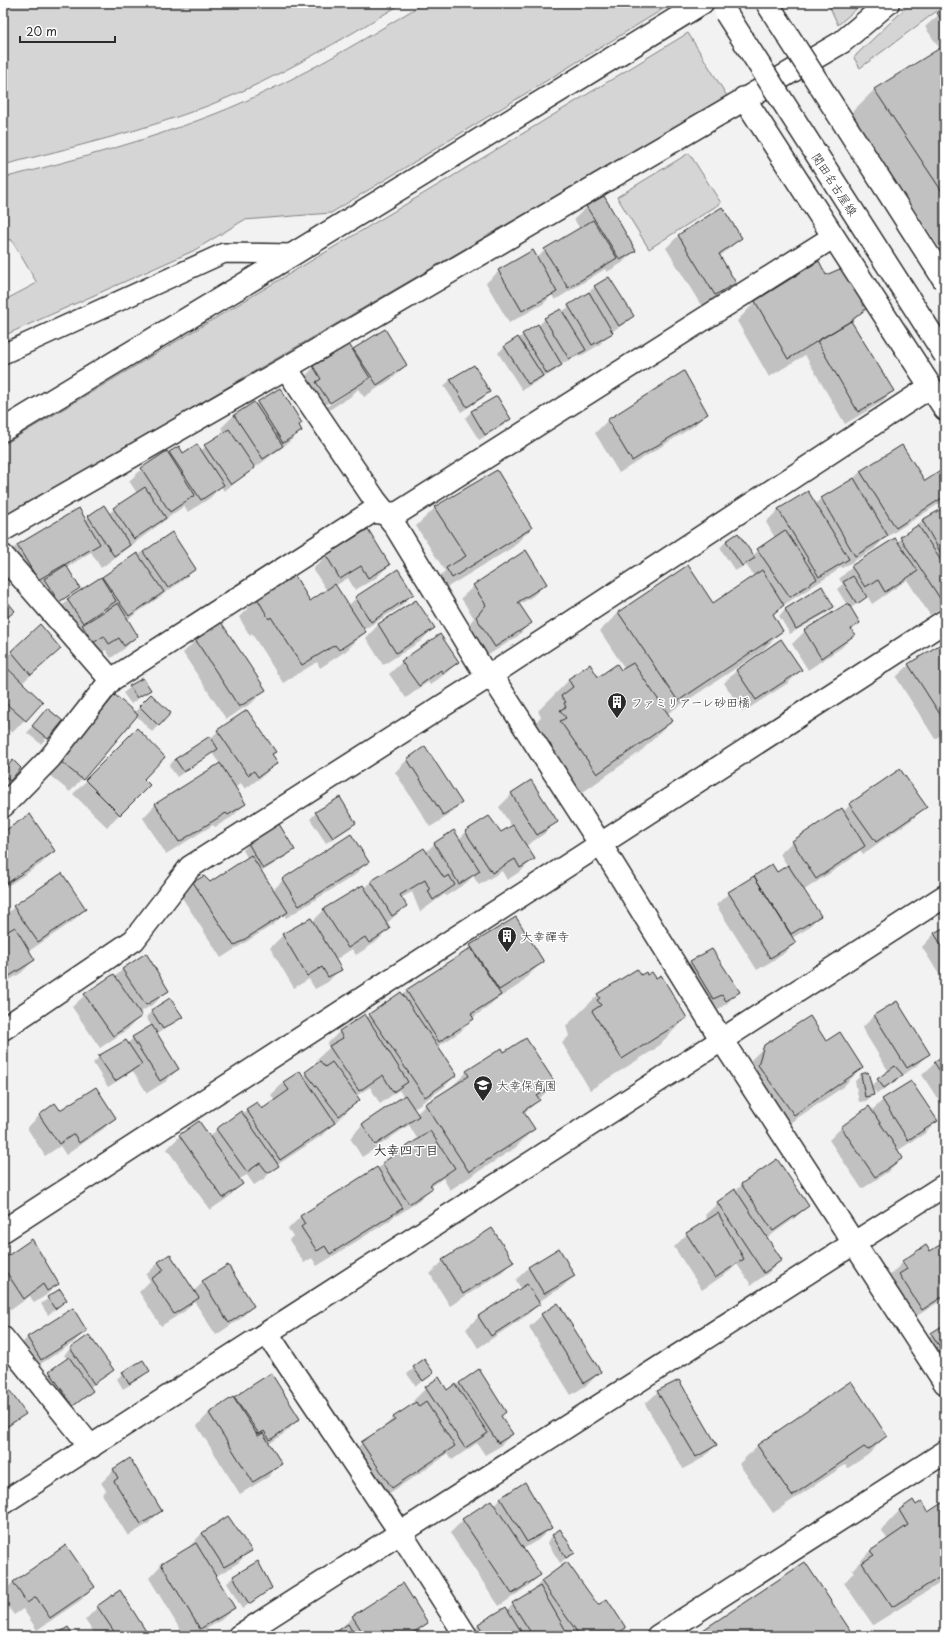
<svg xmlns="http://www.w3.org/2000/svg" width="948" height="1639" viewBox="0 0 948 1639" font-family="'Playpen Sans','Klee One',sans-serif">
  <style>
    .green { fill: #d5d5d5; stroke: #808080 }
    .shadow { fill: #0003; fill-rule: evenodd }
    .building { fill: #c1c1c1; stroke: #2b2b2b }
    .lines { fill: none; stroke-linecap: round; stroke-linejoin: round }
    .lane-casing { stroke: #2b2b2b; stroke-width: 22 }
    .street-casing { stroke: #2b2b2b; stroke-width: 25 }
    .secondary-casing { stroke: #2b2b2b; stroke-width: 25 }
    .lane { stroke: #fff; stroke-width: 19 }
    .street { stroke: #fff; stroke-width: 22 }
    .secondary { stroke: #fff; stroke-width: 22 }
    .primary-bridge-casing { stroke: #2b2b2b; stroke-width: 25; stroke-linecap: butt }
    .primary-bridge { stroke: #fff; stroke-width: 22 }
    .labels { text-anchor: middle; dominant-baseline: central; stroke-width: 3; stroke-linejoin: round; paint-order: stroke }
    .street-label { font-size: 12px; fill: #2b2b2b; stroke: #fff }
    .poi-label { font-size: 12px; fill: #2b2b2b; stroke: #fff; text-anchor: start }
    .neighbourhood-label { font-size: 13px; font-weight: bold; fill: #2b2b2b; stroke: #fff }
  </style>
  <rect width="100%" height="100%" fill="#f2f2f2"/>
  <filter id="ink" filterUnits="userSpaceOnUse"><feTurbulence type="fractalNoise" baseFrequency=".025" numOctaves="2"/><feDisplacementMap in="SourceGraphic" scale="8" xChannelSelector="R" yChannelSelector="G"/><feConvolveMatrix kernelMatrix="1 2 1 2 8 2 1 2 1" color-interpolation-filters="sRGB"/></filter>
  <g filter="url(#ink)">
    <path class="green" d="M3 3H403C341 40 278 78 210 105 143 131 73 147 3 165Z
      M424 3H673L331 213 244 220 193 251 3 336V301L37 283 11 239 3 242V178C75 160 146 141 215 114 288 85 357 44 424 3Z
      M828 3H863L838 25Z
      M911 3H945V5L860 68 854 58 857 54Z
      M688 33 727 96 231 385 3 521V445L448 179Z
      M689 153 721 203 649 249 617 197Z"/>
    <path class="shadow" d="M945 9V256L851 113 875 89 940 49 925 27Z
      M587 207 635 250 622 263 607 272 605 269 555 300 552 295 543 304 509 323 486 283 499 271 537 258 545 250 580 229 574 219Z
      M679 235 741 238 719 257 735 283 722 295 702 307 666 248Z
      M819 263 826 276 866 308 851 323 893 391 880 403 845 424 805 355 769 377 737 321 755 302Z
      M595 287 633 316 627 322 611 332 599 345 579 357 578 356 562 364 555 371 522 390 498 353 504 347 538 326 545 319 561 310 562 312Z
      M385 330 406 365 393 378 364 397 358 389 350 397 311 421 296 386 314 367 352 351ZM348 391 349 392 326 407 325 405Z
      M474 366 489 392 483 398 461 412 444 386 450 380Z
      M279 389 301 423 298 426 301 431 288 443 224 491 221 486 210 498 188 512 184 506 101 568 91 552 66 568 79 588 52 608 5 558 17 545 85 520 103 506 108 514 137 493 129 481 142 469 170 453 183 454 200 451 225 433 221 428 234 415 254 403 255 405Z
      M496 397 510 419 504 425 479 440 465 418 471 412Z
      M707 413 694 426 619 473 595 433 607 421Z
      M902 447 925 482 945 469V500L885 538 874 549 842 568 841 566 835 572 782 606 773 615 782 631 763 650 667 714 672 721 640 752 566 804 530 728 541 717 538 711 569 680 597 678 625 669 600 631 619 612 712 604 754 576 746 565 735 571 720 548 726 541 738 534 752 556 775 538 766 522 779 509 815 505 821 498 852 480 860 472Z
      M435 508 531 528 513 547 433 596 428 587 445 571 416 526Z
      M945 508V605L930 615 907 580 872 604 865 592 863 594 865 597 850 609 859 622 851 630 854 635 841 648 808 670 792 644 805 631 847 605 837 589 843 584 839 579 852 567 897 542 922 521Z
      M367 531 389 565 376 578 355 590 348 578 335 586 348 606 356 598 397 571 412 594 400 607 363 630 365 632 346 651 320 668 317 662 283 683 252 634 250 636 239 617 258 598 309 602 327 591 313 569 326 556Z
      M143 552 195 568 182 581 127 620 137 636 124 649 111 658 106 650 96 656 70 639 85 624 76 628 62 606 68 600ZM104 610 105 612 94 619 93 618ZM82 628H85L96 647 95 648Z
      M546 583 533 596 519 605 530 623 518 636 482 659 464 630 474 618 461 598 474 586Z
      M821 587 833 607 827 613 790 634 779 616 785 609Z
      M416 601 433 628 421 641 383 665 366 638 378 625Z
      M39 626 60 649 22 683 42 702 12 733 3 725V660Z
      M196 640 264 690 252 703 226 719 183 653Z
      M945 647V732L935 739 896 677 909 665Z
      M402 662H458L445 674 430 685 428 682 406 698 389 674Z
      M737 670H801L788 683 743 712 724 683Z
      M142 679 149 690 131 704 123 693Z
      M151 695 170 713 152 732 136 715 70 792 48 774 115 697 134 713Z
      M41 716 61 721 41 744 27 733Z
      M137 730 142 779 148 785 107 827 73 794Z
      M218 731 274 752 272 755 277 762 264 775 245 789 241 783 235 788 245 804 232 817 215 827 213 825 166 854 143 818 155 805 220 764 212 753 177 777 169 766 175 759 210 739Z
      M408 759 461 803 448 816 430 827 395 772Z
      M3 772 10 780 3 786Z
      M530 782 556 821 544 834 526 846 534 858 521 871 507 880 502 871 479 885 473 876 466 883 446 896 445 894 420 912 412 892 401 898 406 906 386 924 389 929 376 942 356 955 352 949 335 960 340 969 328 982 315 989 309 979 294 988 270 948 283 935 312 922 324 910 364 889 371 882 426 852 434 844 459 839 466 832 500 834 512 827 499 807 512 794Z
      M850 805 925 806 913 819 863 854 860 850 851 859 803 891 819 916 807 929 792 938 795 943 782 955 757 970 716 905 729 893 771 865 776 873 788 867 780 854 792 842 843 812Z
      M316 813 355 823 348 829 326 843 310 819Z
      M3 834 54 851 41 864 3 889Z
      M249 844 293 850 287 856 261 872 273 890 283 880 367 862 355 875 286 918 284 914 274 924 221 958 181 896 194 883H210L248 859 243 850Z
      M14 907 85 909 72 922 29 951 34 960 21 973 3 984V935L9 931 3 922V918Z
      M945 928V984L922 947 934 934Z
      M471 945 542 962 519 985 494 1001 487 1008 472 1018 473 1019 460 1032 437 1047 456 1075 443 1088 413 1109 416 1114 426 1105 448 1090 467 1072 504 1054 554 1084 524 1114 534 1129 515 1148 450 1190 443 1178 431 1187 419 1201 396 1216 395 1215 389 1221 317 1266 312 1258 304 1263 289 1240 293 1236 288 1229 301 1216 377 1169 418 1140 409 1125 377 1147 364 1126H362L376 1148 362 1157 350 1138 362 1125 404 1097 399 1090 380 1104 370 1087 356 1096 359 1100 321 1136 277 1165 265 1178 254 1185 247 1175 238 1180 241 1184 229 1197 210 1210 167 1149 180 1136 198 1123 209 1138 217 1129 247 1110H262L275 1101 271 1095 284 1082 303 1076 319 1063 317 1059 329 1048 327 1044 339 1032 365 1015 366 1018 402 995 460 956Z
      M146 955 167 990 155 1003 139 1013 140 1016 128 1029 100 1048 72 1007 85 995 115 977 122 970Z
      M691 962 739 992 726 1004 713 1013 678 975Z
      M647 976 686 1018 655 1049 590 1090 562 1043 569 1036 566 1026 598 995 641 977Z
      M152 1011 181 1017 157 1034 178 1069 165 1082 147 1093 133 1071 108 1087 93 1063 99 1057 127 1044 133 1038 152 1027 146 1017Z
      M875 1015 929 1053 916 1066 877 1094 871 1086 889 1072 862 1028Z
      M825 1042 861 1068 843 1087 775 1133 746 1065 765 1046Z
      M945 1056V1110L922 1075 935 1063Z
      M861 1075 873 1095 866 1101 859 1102 855 1081Z
      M883 1100 937 1121 924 1134 897 1151 901 1158 889 1171 862 1189 829 1140 841 1128 868 1108 871 1111Z
      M60 1112 115 1118 102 1130 66 1155 60 1146 45 1156 27 1128 40 1115Z
      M777 1160 808 1206 795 1218 767 1238 781 1260 768 1273 751 1285 737 1264 730 1271 702 1290 674 1247 687 1234 708 1221 705 1215 718 1203Z
      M945 1243V1298L909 1321 887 1287 894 1281 890 1275 903 1262 930 1252Z
      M3 1260 58 1284 45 1296 34 1303 30 1296 11 1310 3 1299Z
      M443 1261H513L500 1274 450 1306 430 1274Z
      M159 1262 193 1292 203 1282 253 1306 240 1319 216 1335 194 1301 185 1311 161 1326 139 1292 150 1281 146 1275Z
      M528 1268 574 1276 561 1288 538 1302 539 1304 526 1316 478 1348 466 1329 478 1317 521 1289 516 1280Z
      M59 1290 66 1300 48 1315 41 1304Z
      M72 1310 85 1331 73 1343 28 1372 15 1351 27 1338Z
      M542 1315 600 1372 587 1385 571 1395 529 1327Z
      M945 1325V1374L919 1346 932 1334Z
      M89 1336 113 1370 89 1388 92 1391 85 1398 66 1411 43 1378 67 1359 64 1355 70 1349Z
      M424 1360 433 1373 416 1386 407 1374Z
      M148 1371 142 1377 123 1389 117 1379 123 1373Z
      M479 1371 500 1416 512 1434 499 1447 485 1455 477 1443 452 1460 447 1453 441 1459 379 1500 349 1456 362 1443 380 1431 393 1418 415 1404 413 1401 426 1388 439 1379 447 1391Z
      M3 1382 24 1414 3 1432Z
      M658 1392 716 1445 703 1458 683 1469 645 1404Z
      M235 1397 299 1419 286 1432 269 1444 280 1464 268 1477 240 1494 197 1426 209 1413Z
      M886 1436 868 1455 848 1468 845 1465 773 1513 739 1464 758 1445Z
      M130 1460 160 1511 148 1524 128 1536 102 1494 106 1490 101 1483 114 1470Z
      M524 1483 551 1528 538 1540 523 1549 540 1575 527 1587 499 1606 450 1533 463 1520 494 1506 500 1499Z
      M912 1502 916 1506 928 1513 945 1502V1580L873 1625 844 1583 854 1572 852 1570 870 1551 888 1540 881 1530 899 1511Z
      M202 1533 250 1550 238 1563 215 1577 234 1608 221 1620 195 1636H184L149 1578 161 1565 191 1548 190 1546Z
      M553 1535 573 1553 560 1563 547 1542Z
      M257 1562 271 1588 242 1609 227 1583 233 1577Z
      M542 1581 624 1628 616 1636H467L479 1624 506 1611 513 1604 530 1593Z
      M13 1582 93 1587 81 1600 37 1630 23 1609 14 1615 3 1599V1593Z
      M119 1592 148 1636H96L85 1620 98 1607Z
      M353 1617 427 1623 413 1636H332Z"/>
    <path class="building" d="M945 8V25L937 13Z
      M945 45V196L874 89Z
      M604 196 636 251 620 260 586 206Z
      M722 207 742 238 719 254 736 283 715 295 678 235Z
      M593 220 617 258 568 288 544 249Z
      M533 250 557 292 522 311 498 270Z
      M819 261 826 275 842 268 867 308 851 321 788 359 755 301Z
      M609 277 634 316 619 326 594 286Z
      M589 292 613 333 592 345 568 305Z
      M561 309 586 350 569 359 544 318Z
      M851 321 894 391 858 412 817 341Z
      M538 324 562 365 547 374 522 334Z
      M385 329 407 365 377 385 353 349Z
      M518 337 543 376 528 384 504 346Z
      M349 344 370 378 330 403 316 382 321 379 313 366Z
      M474 365 490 392 467 407 450 379Z
      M684 371 708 414 632 461 607 420Z
      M280 388 302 423 299 425 302 431 283 443 257 402Z
      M497 396 511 419 485 435 471 411Z
      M254 402 283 446 263 459 234 415Z
      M229 429 255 468 231 485 204 445Z
      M197 444 224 485 201 500 169 452 179 446 183 453Z
      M902 445 925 481 945 468V496L896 528 860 471Z
      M167 451 195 495 170 512 141 468Z
      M497 470 532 528 452 578 446 568 466 556 434 507Z
      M854 478 888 536 855 556 821 498Z
      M145 487 166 518 134 539 113 508Z
      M808 491 849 559 819 577 778 509Z
      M104 505 130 545 114 556 88 516Z
      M945 507V560L922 520Z
      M79 508 100 544 38 580 17 545Z
      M918 525 945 567V602L943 603 900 537Z
      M368 529 390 565 368 578 361 566 340 579 326 555Z
      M785 530 817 579 790 597 757 549Z
      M172 532 196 569 168 588 143 552Z
      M738 533 755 558 742 566 726 541Z
      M895 538 918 571 885 592 878 580 865 587 851 566Z
      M526 550 547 584 518 602 532 623 495 647 476 617 486 605 473 585Z
      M137 553 164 592 129 616 102 577Z
      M66 565 80 588 59 602 44 579Z
      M688 565 713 603 762 570 784 605 773 614 783 631 678 701 618 612Z
      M398 569 414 594 371 622 355 597Z
      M294 574 310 601 335 584 366 632 339 650 335 645 302 665 271 617 269 619 257 598Z
      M853 576 867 597 857 604 843 582Z
      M101 577 116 601 83 623 67 599Z
      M822 586 834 607 796 629 785 609Z
      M3 596 15 611 3 621Z
      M416 600 435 628 396 653 378 624Z
      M118 603 138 636 124 646 119 638 109 644 104 636 93 643 82 625Z
      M848 603 860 623 851 629 855 635 821 658 804 630Z
      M221 622 266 690 239 707 195 639Z
      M40 624 61 649 31 675 11 651Z
      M440 634 459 662 443 673 441 670 419 686 401 661Z
      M781 639 802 670 756 700 736 670Z
      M944 642 945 645V722L908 664Z
      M633 663 673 721 597 774 560 721 566 718 560 710 566 707 564 703 566 702 561 696 573 687 568 679 590 664 598 677 617 664 621 670Z
      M5 666 43 702 26 721 3 701V668Z
      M143 678 151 690 137 698 129 686Z
      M151 694 171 713 159 726 139 706Z
      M115 695 138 715 83 780 60 761Z
      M47 708 63 721 48 739 32 726Z
      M247 710 276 752 272 754 278 763 258 777 254 771 248 775 217 730Z
      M137 728 165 757 144 779 150 785 120 815 85 780Z
      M210 736 218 749 184 772 175 759Z
      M425 746 462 803 443 815 407 759Z
      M13 760 21 768 10 781 3 774V771Z
      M220 763 246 804 228 815 226 813 179 842 155 804Z
      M900 769 927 807 876 842 849 804Z
      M531 780 558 822 537 835 511 793Z
      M340 797 356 823 333 838 315 812Z
      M842 808 865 846 816 879 792 841Z
      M30 814 55 851 3 886V832Z
      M489 816 501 832 513 825 535 859 520 868 515 859 492 873 465 831Z
      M279 824 295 850 263 869 248 843Z
      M454 830 480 871 459 884 434 843Z
      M351 834 369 862 299 906 282 879Z
      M424 848 444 878 449 875 455 885 433 900 428 891 430 890 425 880 400 895 407 906 392 916 371 881Z
      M251 855 288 912 234 946 193 882 204 876 210 882Z
      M772 864 777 872 788 865 821 916 791 934 754 876Z
      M62 873 86 909 38 942 13 906Z
      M754 876 796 943 770 958 728 892Z
      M363 885 390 929 369 943 365 937 348 948 323 909Z
      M516 917 544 962 499 990 470 945Z
      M311 918 342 970 328 977 322 967 307 976 282 934Z
      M15 927 35 960 3 980V934Z
      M945 927V951L934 933Z
      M471 948 501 995 471 1014 474 1019 439 1042 406 990Z
      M712 949 740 992 726 1001 722 995 713 999 690 961Z
      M146 953 169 991 146 1005 122 969Z
      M637 969 641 975 646 972 647 975 652 972 656 978 661 975 687 1018 622 1059 592 1011 601 1005 597 1000 600 998 597 994Z
      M114 974 142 1016 113 1036 84 994Z
      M401 992 457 1075 425 1097 369 1014Z
      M170 998 183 1017 163 1029 151 1010Z
      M897 1001 930 1054 907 1068 874 1015Z
      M365 1014 408 1082 393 1092 383 1075 359 1091 329 1046 343 1038 339 1031Z
      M810 1016 826 1041 840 1032 863 1068 794 1115 758 1065 764 1045Z
      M152 1025 179 1069 160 1081 132 1037Z
      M526 1038 556 1084 537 1096 540 1100 523 1111 535 1129 469 1172 425 1104 469 1076 466 1071 502 1048 504 1052Z
      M126 1040 142 1064 115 1081 98 1056Z
      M945 1054V1079L934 1062Z
      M320 1061 325 1067 332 1062 360 1100 339 1116 305 1072Z
      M895 1066 903 1075 884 1088 877 1079Z
      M300 1071 335 1123 280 1160 246 1109 257 1102 262 1109 289 1090 283 1082Z
      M868 1072 874 1095 865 1097 861 1074Z
      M911 1081 938 1121 908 1140 882 1099Z
      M96 1087 116 1118 79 1143 74 1134 59 1144 39 1115 55 1103 60 1110Z
      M405 1095 419 1116 375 1145 362 1124Z
      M869 1106 903 1158 875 1177 841 1127Z
      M241 1111 279 1166 268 1173 260 1163 247 1172 216 1129Z
      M199 1121 243 1184 223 1198 179 1135Z
      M430 1131 455 1168 430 1185 433 1188 409 1204 382 1163Z
      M777 1159 809 1206 773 1231 741 1184Z
      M377 1167 403 1208 330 1254 325 1246 317 1251 301 1227 305 1224 300 1216Z
      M735 1189 782 1260 764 1273 717 1202Z
      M718 1213 744 1259 715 1278 686 1233Z
      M492 1228 514 1262 463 1294 442 1260Z
      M32 1239 59 1284 47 1291 43 1284 24 1299 3 1267V1259Z
      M945 1242V1295L922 1310 899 1274 907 1269 902 1261 926 1245 930 1251Z
      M559 1248 575 1276 544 1294 528 1267Z
      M170 1254 199 1298 174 1314 151 1279 164 1270 158 1262Z
      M228 1265 254 1306 229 1323 202 1281Z
      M527 1284 540 1304 491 1336 478 1316Z
      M60 1289 67 1300 55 1309 47 1297Z
      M558 1303 601 1372 584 1383 541 1314Z
      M73 1308 87 1331 41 1360 27 1337Z
      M945 1324V1355L931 1333Z
      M89 1335 114 1370 94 1384 70 1348Z
      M69 1357 93 1391 73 1406 49 1371Z
      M424 1359 434 1373 423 1381 413 1367Z
      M143 1360 150 1371 129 1384 122 1372Z
      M479 1369 506 1412 501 1416 513 1434 498 1443 459 1383Z
      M271 1373 300 1419 270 1440 264 1431 259 1434 234 1397Z
      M439 1377 447 1390 455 1384 488 1433 465 1448 425 1387Z
      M679 1380 717 1445 696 1457 657 1391Z
      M3 1381 26 1414 3 1429Z
      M851 1381 887 1436 868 1450 864 1447 792 1496 757 1445Z
      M233 1397 258 1436 263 1433 282 1464 253 1482 209 1413Z
      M416 1402 419 1407 426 1402 455 1446 392 1488 361 1442 395 1420 393 1417Z
      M130 1458 162 1511 141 1524 114 1481 118 1478 113 1469Z
      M525 1482 552 1528 527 1542 500 1498Z
      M491 1500 541 1575 512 1594 462 1519Z
      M913 1500 916 1505 922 1501 928 1512 945 1501V1574L892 1607 862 1563 874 1555 870 1551 908 1525 899 1510Z
      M228 1516 252 1551 224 1567 202 1533Z
      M560 1529 575 1553 566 1558 552 1535Z
      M196 1543 235 1608 200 1629 161 1564Z
      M66 1545 95 1587 50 1618 36 1597 27 1603 13 1582Z
      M258 1561 272 1588 249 1604 233 1576Z
      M567 1562 598 1605 607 1599 626 1628 614 1636H580L541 1581Z
      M805 1562 854 1636H694Z
      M403 1583 428 1623 408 1636H365L352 1616Z
      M540 1586 569 1636H533L512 1603Z
      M120 1590 149 1636H117L97 1606Z
      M506 1607 524 1636H486L478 1624Z
      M348 1624 355 1636H330Z
      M68 1627 74 1636H54Z"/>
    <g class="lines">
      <g class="lane-casing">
        <path id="lane" d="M3 354 224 253 294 254"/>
      </g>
      <g class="street-casing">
        <path id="street" d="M744 98 945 409
          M286 368 375 500 394 524 481 667 491 675 601 845 721 1039 945 1383
          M3 530 286 368 842 42 888 3
          M3 556 111 680
          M3 806 50 758 111 680 373 511 386 514 398 513 833 237
          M3 1029 134 940 190 867 491 675 930 387
          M3 1231 945 621
          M267 1333 400 1532 466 1636
          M3 1338 91 1447
          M239 1636 945 1185
          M658 1636 945 1452"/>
      </g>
      <g class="secondary-casing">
        <path id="secondary" d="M3 430 243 285 702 3
          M3 1503 945 896"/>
      </g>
      <use href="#lane" class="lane"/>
      <use href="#street" class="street"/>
      <use href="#secondary" class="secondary"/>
      <g class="primary-bridge-casing">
        <path id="primary-bridge" d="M767 3 945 281
          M726 13 945 355"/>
      </g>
      <use href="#primary-bridge" class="primary-bridge"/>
    </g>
  </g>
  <defs>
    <g id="building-pin" transform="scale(1)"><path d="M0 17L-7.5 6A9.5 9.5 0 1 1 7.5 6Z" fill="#2b2b2b" stroke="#fff"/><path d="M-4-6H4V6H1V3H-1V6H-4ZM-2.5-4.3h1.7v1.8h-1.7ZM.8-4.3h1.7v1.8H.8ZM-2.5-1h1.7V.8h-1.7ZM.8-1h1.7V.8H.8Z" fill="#fff"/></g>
    <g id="school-pin" transform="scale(1)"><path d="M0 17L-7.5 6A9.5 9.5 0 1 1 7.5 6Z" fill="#2b2b2b" stroke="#fff"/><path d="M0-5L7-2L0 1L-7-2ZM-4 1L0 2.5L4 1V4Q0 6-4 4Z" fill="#fff"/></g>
  </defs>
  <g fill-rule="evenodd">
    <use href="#building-pin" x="617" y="702"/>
    <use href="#building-pin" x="507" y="936"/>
    <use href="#school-pin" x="483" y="1085"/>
  </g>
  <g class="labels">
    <g class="street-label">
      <text transform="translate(835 184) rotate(57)">関田名古屋線</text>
    </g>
    <g class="poi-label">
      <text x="631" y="702">ファミリアーレ砂田橋</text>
      <text x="521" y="936">大幸禪寺</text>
      <text x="497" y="1085">大幸保育園</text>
    </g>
    <g class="neighbourhood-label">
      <text x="406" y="1149">大幸四丁目</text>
    </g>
  </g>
  <rect width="948" height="1639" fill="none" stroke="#fff" stroke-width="16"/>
  <rect x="8" y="8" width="932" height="1623" fill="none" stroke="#2b2b2b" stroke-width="1.5" filter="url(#ink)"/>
  <path d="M20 36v6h95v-6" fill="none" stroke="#2b2b2b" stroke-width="2"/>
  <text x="26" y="36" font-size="12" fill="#2b2b2b" stroke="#ffffff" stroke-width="3" paint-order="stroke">20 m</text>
</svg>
